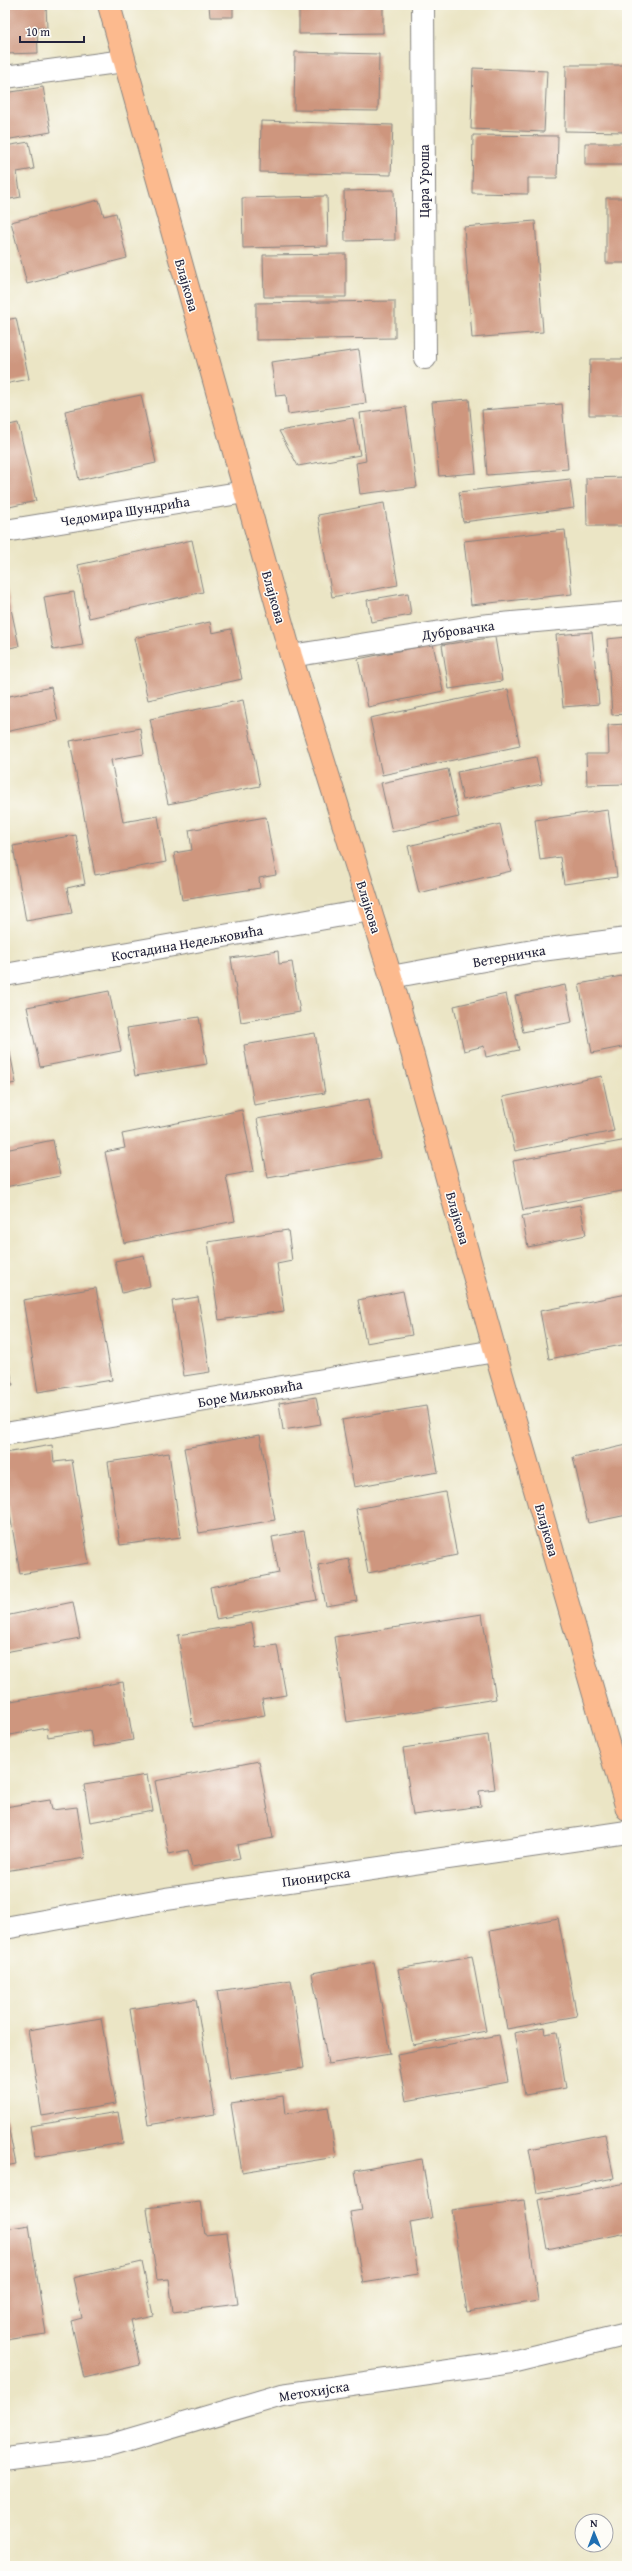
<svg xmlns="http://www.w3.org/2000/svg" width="632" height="2571" viewBox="0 0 632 2571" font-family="'Gentium Book Plus',serif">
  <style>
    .building { fill: #ce967e }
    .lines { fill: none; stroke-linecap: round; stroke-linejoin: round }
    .minor-casing { stroke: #868480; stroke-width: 24 }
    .major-casing { stroke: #868480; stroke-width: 24 }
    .minor { stroke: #fff; stroke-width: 22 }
    .major { stroke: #fcba8e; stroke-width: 22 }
    .labels { text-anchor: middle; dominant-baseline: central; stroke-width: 3; stroke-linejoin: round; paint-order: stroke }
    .street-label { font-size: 14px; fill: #22223b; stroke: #fdfcf7 }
  </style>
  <rect width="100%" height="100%" fill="#fdfcf7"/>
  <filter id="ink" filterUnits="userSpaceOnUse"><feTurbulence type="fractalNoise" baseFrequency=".025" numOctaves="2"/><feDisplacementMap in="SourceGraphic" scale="8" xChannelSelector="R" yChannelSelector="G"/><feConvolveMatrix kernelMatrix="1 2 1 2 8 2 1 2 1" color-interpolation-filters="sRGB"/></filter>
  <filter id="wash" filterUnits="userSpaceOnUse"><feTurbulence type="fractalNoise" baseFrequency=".012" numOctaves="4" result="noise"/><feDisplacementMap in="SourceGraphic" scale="16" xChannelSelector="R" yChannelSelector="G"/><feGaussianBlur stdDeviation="0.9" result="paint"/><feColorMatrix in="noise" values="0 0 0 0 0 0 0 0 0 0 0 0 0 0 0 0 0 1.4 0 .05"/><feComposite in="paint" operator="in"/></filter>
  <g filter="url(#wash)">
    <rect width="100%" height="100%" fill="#ebe5c5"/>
    <g id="blocks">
      <path class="building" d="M5 5H46L47 28H37L38 53 5 54Z
        M209 5H233V17H210Z
        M299 5H383V33L299 34Z
        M295 52 379 54 378 111 294 110Z
        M566 65H627V132L565 131Z
        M473 68 547 71 544 132 471 129Z
        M43 87 51 132 5 140V93Z
        M261 121 393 125 391 175 260 172Z
        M473 135 558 136 557 178H528V194L472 193Z
        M29 142 34 169 17 172 21 197 5 200V146Z
        M585 143H627V165H585Z
        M394 190 395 240 345 241 344 191Z
        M327 196 328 246 243 248 242 198Z
        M606 198H627V263H606Z
        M99 200 104 216 116 213 127 258 27 284 11 222Z
        M535 221 543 332 472 338 464 227Z
        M346 254V297H264L263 255Z
        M395 301V338L256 340V303Z
        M16 318 29 379 5 384V320Z
        M359 350 366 403 288 414 286 395 276 396 271 362Z
        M590 359H627V415H589Z
        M141 395 156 463 79 480 65 411Z
        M469 399 476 473 439 476 432 402Z
        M562 404 568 469 487 475 482 410Z
        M406 407 417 487 360 494 356 463 366 461 360 413Z
        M353 418 360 455 298 466 279 431Z
        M18 423 36 501 5 508V426Z
        M627 477V526H587L586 478Z
        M570 479 574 508 463 522 459 492Z
        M384 503 398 585 332 597 318 515Z
        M565 530 572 594 471 605 464 541Z
        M192 540 203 592 89 618 78 565Z
        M5 581 19 646 5 649Z
        M74 592 83 645 53 650 44 597Z
        M408 593 411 615 371 622 367 600Z
        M210 622 212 633 231 629 242 679 148 700 134 638Z
        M592 632 599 704 563 707 556 635Z
        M495 637 502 681 449 689 442 645Z
        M627 637V714L612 715 607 639Z
        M433 644 443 691 368 707 358 659Z
        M51 687 58 721 5 732V697Z
        M508 689 520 746 382 775 370 718Z
        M243 700 260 786 168 804 150 719Z
        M627 724V784L587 785 586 754H609L608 725Z
        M140 728 144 754 111 760 123 822 158 816 166 862 95 875 70 741Z
        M536 757 542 784 463 800 457 772Z
        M448 769 459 817 392 832 381 783Z
        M608 810 617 877 564 884 560 857 540 860 535 820Z
        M266 817 276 875 259 878 260 888 182 900 174 853 192 850 189 830Z
        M500 824 511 871 419 893 408 846Z
        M76 835 85 884 67 888 72 913 26 921 13 846Z
        M278 951 279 964 292 962 300 1012 241 1022 231 958Z
        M627 975V1046L592 1053 579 984Z
        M565 985 572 1022 523 1032 515 996Z
        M109 991 121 1051 40 1067 27 1007Z
        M506 994 519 1050 486 1057 484 1046 464 1051 454 1006Z
        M199 1017 207 1064 135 1076 127 1028Z
        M5 1028 16 1083 5 1085Z
        M315 1033 325 1093 254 1105 244 1045Z
        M602 1076 614 1131 515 1151 503 1097Z
        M369 1099 380 1158 268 1178 257 1119Z
        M242 1110 254 1171 226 1176 235 1221 124 1243 105 1152 125 1148 122 1134Z
        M53 1140 60 1176 5 1187V1150Z
        M627 1140V1190L523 1210 513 1161Z
        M580 1205 586 1235 528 1247 522 1216Z
        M288 1230 292 1261 277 1264 284 1311 219 1320 208 1242Z
        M144 1255 150 1286 122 1293 115 1261Z
        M96 1288 112 1380 38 1392 23 1300Z
        M403 1291 412 1335 366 1343 358 1300Z
        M627 1294V1344L549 1359 540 1311Z
        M198 1297 210 1372 184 1376 172 1301Z
        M5 1345 13 1385 5 1386Z
        M316 1397 321 1424 283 1430 279 1403Z
        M426 1406 438 1472 354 1487 342 1420Z
        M260 1435 275 1520 199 1533 184 1448Z
        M52 1445 54 1462 72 1460 89 1563 20 1574 5 1484V1453Z
        M627 1445V1515L588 1523 573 1457Z
        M169 1453 181 1537 120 1545 108 1462Z
        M445 1492 457 1555 368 1573 356 1509Z
        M304 1531 317 1600 216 1619 210 1587 279 1573 272 1537Z
        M349 1559 357 1601 326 1606 318 1565Z
        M73 1602 80 1638 5 1652V1616Z
        M482 1614 496 1699 347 1722 334 1637Z
        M252 1623 256 1648 277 1645 286 1695 262 1699 265 1715 193 1727 178 1635Z
        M123 1682 133 1740 93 1747 90 1730 48 1737 47 1728 5 1736V1702Z
        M488 1735 495 1789 479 1791 481 1806 413 1815 403 1748Z
        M259 1761 273 1838 237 1845 240 1858 192 1867 188 1850 169 1854 155 1781Z
        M147 1775 153 1811 90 1822 84 1785Z
        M50 1800 52 1810 77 1807 85 1858 5 1871V1807Z
        M558 1918 577 2016 507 2029 490 1931Z
        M472 1956 486 2031 413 2045 398 1969Z
        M374 1962 390 2054 328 2064 312 1973Z
        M291 1980 304 2068 230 2079 217 1991Z
        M196 1999 215 2114 148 2125 130 2009Z
        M101 2018 116 2104 42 2116 28 2030Z
        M544 2027 545 2034 557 2032 566 2088 525 2095 514 2033Z
        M499 2035 508 2082 406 2101 397 2054Z
        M283 2096 285 2114 328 2107 336 2157 242 2172 231 2104Z
        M5 2111 16 2164 5 2166Z
        M118 2112 123 2143 35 2157 30 2126Z
        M605 2134 614 2178 537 2193 529 2149Z
        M422 2159 432 2218 410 2222 418 2274 363 2283 350 2212 362 2210 355 2171Z
        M626 2183 627 2233 547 2249 538 2200Z
        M524 2200 538 2301 467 2312 452 2210Z
        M200 2201 205 2235 227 2233 238 2304 173 2312 169 2279 157 2280 147 2208Z
        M29 2225 46 2334 5 2340V2229Z
        M142 2262 153 2315 130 2320 140 2365 84 2378 71 2321 82 2318 73 2278Z"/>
    </g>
  </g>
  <g filter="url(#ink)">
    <use href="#blocks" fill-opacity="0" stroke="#868480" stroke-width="1"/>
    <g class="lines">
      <g class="minor-casing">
        <path id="minor" d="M423 5 425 358
          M5 77 124 61
          M5 531 245 492
          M291 656 479 626 627 613
          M5 975 370 910
          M391 977 533 951 627 939
          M5 1434 495 1351
          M5 1928 166 1899 627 1832
          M5 2459 108 2446 282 2395 512 2362 627 2334"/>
      </g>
      <g class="major-casing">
        <path id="major" d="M109 5 291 656 391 977 495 1351 627 1809"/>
      </g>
      <use href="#minor" class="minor"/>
      <use href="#major" class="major"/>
    </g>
  </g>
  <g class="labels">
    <g class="street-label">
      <text transform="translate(424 181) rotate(-90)">Цара Уроша</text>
      <text transform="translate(187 285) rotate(74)">Влајкова</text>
      <text transform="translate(125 511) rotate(-9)">Чедомира Шундрића</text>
      <text transform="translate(274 597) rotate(74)">Влајкова</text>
      <text transform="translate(458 630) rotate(-8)">Дубровачка</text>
      <text transform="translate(369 907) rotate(73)">Влајкова</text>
      <text transform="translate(187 943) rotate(-10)">Костадина Недељковића</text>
      <text transform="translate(509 956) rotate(-10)">Ветерничка</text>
      <text transform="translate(458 1218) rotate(74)">Влајкова</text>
      <text transform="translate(250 1393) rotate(-10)">Боре Миљковића</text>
      <text transform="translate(547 1530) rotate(74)">Влајкова</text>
      <text transform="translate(316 1877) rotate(-8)">Пионирска</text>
      <text transform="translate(314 2391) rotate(-9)">Метохијска</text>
    </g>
  </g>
  <rect width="632" height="2571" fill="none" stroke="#fdfcf7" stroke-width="20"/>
  <g transform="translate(594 2533) rotate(359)"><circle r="19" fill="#fdfcf7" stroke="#a5a5ac"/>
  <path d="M0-3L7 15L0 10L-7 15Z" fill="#1f6fb2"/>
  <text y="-6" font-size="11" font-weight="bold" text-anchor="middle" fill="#22223b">N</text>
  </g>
  <path d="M20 36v6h64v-6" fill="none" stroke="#22223b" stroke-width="2"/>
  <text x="26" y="36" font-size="12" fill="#22223b" stroke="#fdfcf7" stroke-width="3" paint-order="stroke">10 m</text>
</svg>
